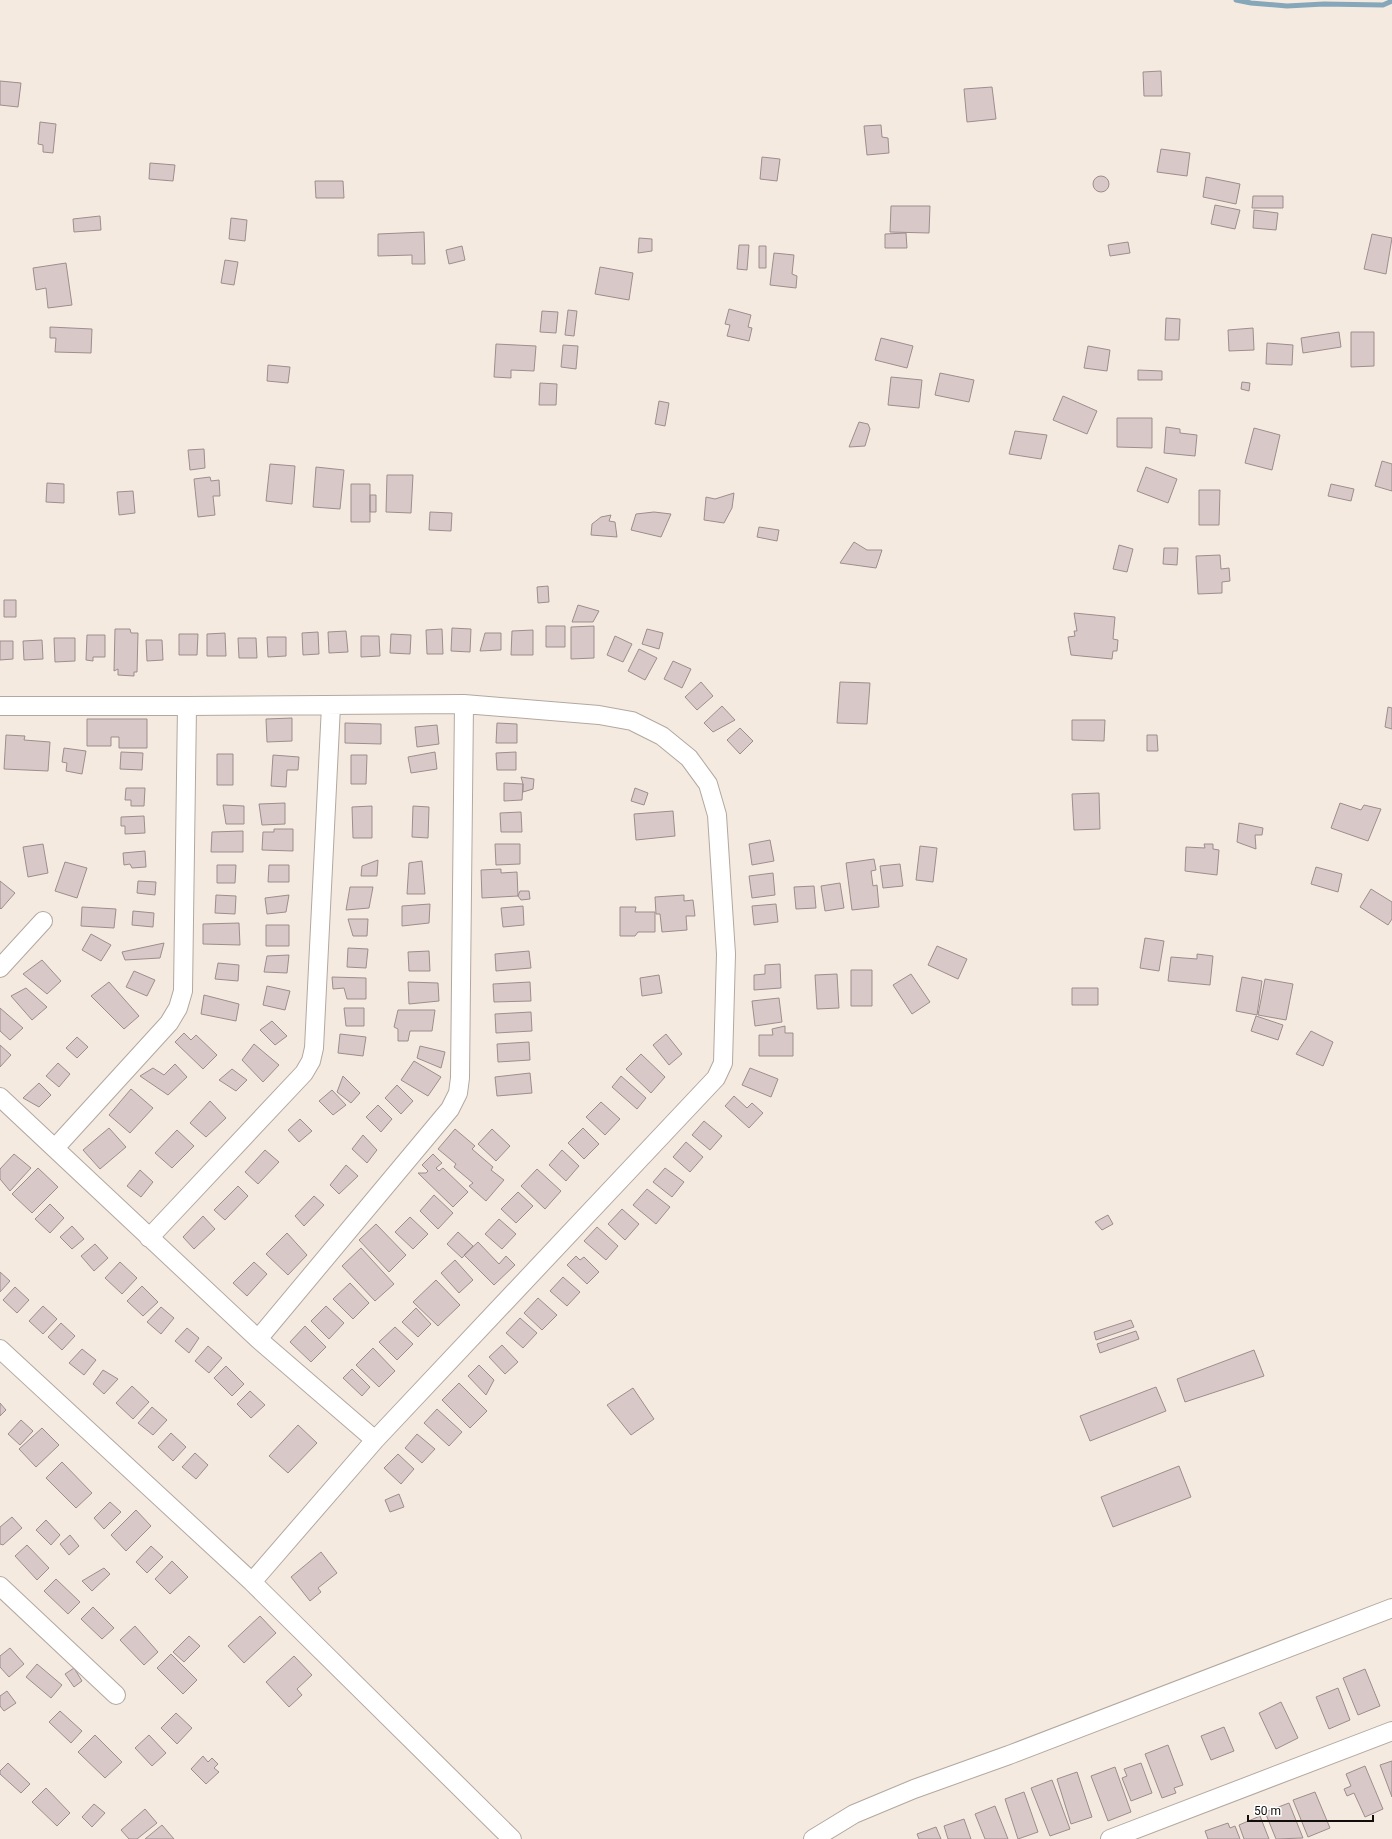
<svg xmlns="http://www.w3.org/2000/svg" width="1392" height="1839" viewBox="0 0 1392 1839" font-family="Roboto,sans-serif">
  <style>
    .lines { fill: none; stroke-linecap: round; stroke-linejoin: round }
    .stream { stroke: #86a7ba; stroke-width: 5 }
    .building { fill: #d8c8c7; stroke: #9d8e8d }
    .street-casing { stroke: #b2a89f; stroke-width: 20 }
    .street { stroke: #fff; stroke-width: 18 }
  </style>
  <rect width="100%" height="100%" fill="#f5eae0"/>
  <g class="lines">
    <path class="stream" d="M1236 0 1251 3 1287 6 1324 4 1383 5 1392 1"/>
  </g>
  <path class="building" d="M1161 71 1162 96H1144L1143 72Z
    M0 81 21 83 18 107 0 105Z
    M992 87 996 119 967 122 964 89Z
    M40 122 56 124 53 153 43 152V145L38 144Z
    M881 125 882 137 888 138 889 153 867 155 864 126Z
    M1161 149 1190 153 1187 176 1157 172Z
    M762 157 780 159 777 181 760 179Z
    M150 163 175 165 173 181 149 179Z
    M1093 184a8 8 0 1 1 16 0a8 8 0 1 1-16 0Z
    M1206 177 1240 184 1236 204 1203 197Z
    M315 181H343L344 198H316Z
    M1253 196H1283V208H1252Z
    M1215 205 1240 210 1235 229 1211 224Z
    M891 206H930L929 233 890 232Z
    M1254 210 1278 213 1276 230 1253 228Z
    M100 216 101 230 74 232 73 219Z
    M231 218 247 220 245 241 229 239Z
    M424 232 425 264H412V255L378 256V234Z
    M906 233 907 248H885V234Z
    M1372 234 1392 238 1386 274 1364 269Z
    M639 238 652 239V251L638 253Z
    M1128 242 1130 253 1110 256 1108 245Z
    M739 245H749L747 270 737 269Z
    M462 246 465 260 449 264 446 250Z
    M759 246H766V268H759Z
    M774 253 794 255 792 274 797 276 796 288 770 285Z
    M225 260 238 262 234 285 221 283Z
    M66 263 72 305 48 308 46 288 36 290 33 268Z
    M600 267 633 273 629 300 595 294Z
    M729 309 751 315 748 327 752 328 749 341 727 336 730 325 725 324Z
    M568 310 577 311 574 336 565 335Z
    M542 311 558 312 556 333 540 332Z
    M1166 318 1180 319 1179 340H1165Z
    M50 327 92 329 91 353 55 352 56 338H50Z
    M1253 328 1254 350 1229 351 1228 330Z
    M1339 332 1341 347 1303 353 1301 338Z
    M1351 332H1374V366L1351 367Z
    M881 338 913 346 907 368 875 360Z
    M1267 343 1293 345 1292 365 1266 364Z
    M496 344 536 346 534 371 511 370V378L494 377Z
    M563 345 578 346 576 369 561 367Z
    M1088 346 1110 350 1107 371 1084 368Z
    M268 365 290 367 288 383 267 381Z
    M1138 370 1162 371V380H1138Z
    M940 373 974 380 969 402 935 395Z
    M891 377 922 380 919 408 888 405Z
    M1242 382 1250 383 1249 391 1241 389Z
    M540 383 557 384 556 405H539Z
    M1063 396 1097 411 1087 434 1053 420Z
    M659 401 669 403 665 426 655 424Z
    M1117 418H1152V448L1117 447Z
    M859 422 868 424 870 429 865 446 849 447Z
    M1166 427 1180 429V433L1197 435 1195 456 1164 453Z
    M1254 428 1280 435 1272 470 1245 463Z
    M1015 431 1047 435 1041 459 1009 454Z
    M204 449 205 468 190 470 188 450Z
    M1382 461 1392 464V491L1375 486Z
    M270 464 295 466 292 504 266 501Z
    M316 467 344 470 340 509 313 507Z
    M1146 467 1177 479 1168 503 1137 491Z
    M387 475H413L411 513 386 512Z
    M210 477 211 481 219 480 220 496H213L215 515 198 517 194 479Z
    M47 483 64 484V503L46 502Z
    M351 484H370V522H351Z
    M1331 484 1354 489 1351 501 1328 496Z
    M1199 490H1220L1219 525H1199Z
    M133 491 135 513 119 515 117 492Z
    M734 493 732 508 724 523 704 520 706 497 715 499Z
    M370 495H376V512H370Z
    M430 512 452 513 451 531 429 530Z
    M654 512 671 514 661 537 631 530 636 514Z
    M611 515 609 521 615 522 617 537 591 535 592 524 601 517Z
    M759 527 779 530 777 541 757 537Z
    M854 542 867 550H882L876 568 840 563Z
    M1119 545 1133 549 1127 572 1113 569Z
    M1164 548H1178L1177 565 1163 564Z
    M1220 555 1221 569 1229 568 1230 581 1222 582V593L1198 594 1196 556Z
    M548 586 549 602 538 603 537 587Z
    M4 600H16V617H4Z
    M578 605 599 611 593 622H572Z
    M1074 613 1115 617 1113 639 1118 640 1117 651H1113L1112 659 1071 655 1068 637 1075 636 1074 631H1077Z
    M546 626H565V647H546Z
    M594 626V658L571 659V627Z
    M452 628 471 629 470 652 451 651Z
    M115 629H130L131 633H138L137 672H134V676L118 675V669L114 671Z
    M442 629 443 654H427L426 630Z
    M647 629 663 633 659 649 642 644Z
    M533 630V655H511L512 631Z
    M346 631 348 652 329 653 328 632Z
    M318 632 319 654 303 655 302 633Z
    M225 633 226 656H207V634Z
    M485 633H501V650L480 651Z
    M179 634H198L197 655H179Z
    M391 634 411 635 410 654 390 653Z
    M87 635H105V657H93V661L86 660Z
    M361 636H379L380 656 361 657Z
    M615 636 632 644 623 662 607 655Z
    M267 637H286V656L268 657Z
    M54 638H75V661L55 662Z
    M238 638H256L257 658H239Z
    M42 640 43 659 24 660 23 641Z
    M146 640H162L163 660 147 661Z
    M0 641H13V659L0 660Z
    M639 649 657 658 645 680 628 671Z
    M673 661 691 669 682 688 664 679Z
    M701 682 713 696 697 710 685 697Z
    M840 682 870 683 867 724 837 723Z
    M722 706 735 720 713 732 704 723Z
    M1388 707 1392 708V729L1385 727Z
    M292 718V741L267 742 266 719Z
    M87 719H147V748H119V737H111V746H87Z
    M1072 720H1105L1104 741 1072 740Z
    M345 723 381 724V744L345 743Z
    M497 723 517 724V743H496Z
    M437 725 439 744 417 747 415 727Z
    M740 728 753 741 740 754 727 740Z
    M6 735 25 736 24 740 50 742 48 771 4 769Z
    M1147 735H1157L1158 751H1147Z
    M64 748 86 751 82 774 66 771 67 763 62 762Z
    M121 752 143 753 142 770 120 769Z
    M435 752 437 769 411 773 408 757Z
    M516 752V770H497L496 753Z
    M217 754H233V785H217Z
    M273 755 299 757 298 770H287L286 787 271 786Z
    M351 755H367L366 784H351Z
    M521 777 534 779 533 789 523 792V784Z
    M504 783 523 784 522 800 504 801Z
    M126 788H145L144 806H131V800H125Z
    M635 788 648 793 644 805 631 801Z
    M1099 793 1100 829 1074 830 1072 794Z
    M285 803V824L262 825 259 804Z
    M1340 803 1361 810 1364 805 1381 809 1368 841 1331 828Z
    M223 805 244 806V824H226Z
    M372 806V838H353L352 807Z
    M413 806 429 807 428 838 412 837Z
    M673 811 675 836 636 840 634 814Z
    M521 812 522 832H501L500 813Z
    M144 816 145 833 125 834V826H121V817Z
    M1239 823 1263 828 1262 835H1255L1256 849 1237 842Z
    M274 829H293V851L262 850 263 832H274Z
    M243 831V852H211L212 832Z
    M770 840 774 861 752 865 749 844Z
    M43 844 48 873 28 877 23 847Z
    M495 844H520V864L496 865Z
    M1204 844H1213V849L1219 850 1217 875 1185 871 1186 847 1205 848Z
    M920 846 937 848 933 882 916 880Z
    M145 851 146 867 132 868 130 864 124 865 123 853Z
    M874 859 876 870 871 871 873 886 877 885 879 907 852 910 846 863Z
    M378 860 377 876H361L362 866Z
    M422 861 425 894H407L409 863Z
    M65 862 87 868 77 898 55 891Z
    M900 864 903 886 883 888 880 866Z
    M217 865H236L235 883H217Z
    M269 865H289V882H268Z
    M1316 867 1342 874 1338 892 1311 884Z
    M501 869V873L517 872 518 896 482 898 481 870Z
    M773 873 775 895 752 898 749 876Z
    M0 881 15 893 1 909 0 908Z
    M138 881 156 882 155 895 137 893Z
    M840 883 844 908 825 911 821 886Z
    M814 886 816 908 796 909 794 887Z
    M350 887H373L369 908 346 910Z
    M1371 889 1392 902V919L1388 925 1360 907Z
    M520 891H529L530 899 521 900 518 896Z
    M216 895 236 896 235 914 215 913Z
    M289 895 286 912 267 914 265 898Z
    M684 895V901L693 900 695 916H686L687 930 662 932 660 914H656L655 897Z
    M430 904 429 923 402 926V906Z
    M776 904 778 922 754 925 752 906Z
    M523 906 524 925 503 927 501 908Z
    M82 907 116 909 114 928 81 926Z
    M620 907H636L635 912H655V932H638L635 936H620Z
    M133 911 154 913 153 927 132 925Z
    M348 919H368L367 936H353Z
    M239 923 240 945 203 944V924Z
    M266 925H289V946H266Z
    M91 934 111 945 101 961 82 950Z
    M1145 938 1164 941 1159 971 1140 968Z
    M164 943 160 958 125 960 122 952Z
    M937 946 967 959 958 979 928 965Z
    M348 948 368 949 366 968 347 967Z
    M429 951 430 971H409L408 952Z
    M529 951 531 968 496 971 495 954Z
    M1197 954 1213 956 1210 985 1168 981 1171 957 1197 959Z
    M289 955 287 973 264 972 267 956Z
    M42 960 61 981 47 994 23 974Z
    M218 963 239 965 238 981 215 979Z
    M780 964 781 988 754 990V975L765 974V965Z
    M851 970H872V1006H851Z
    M134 971 155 980 147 996 126 987Z
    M837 974 839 1008 817 1009 815 975Z
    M911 974 930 1002 912 1014 893 985Z
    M659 975 662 993 642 996 640 978Z
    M332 977 366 978V999H347L344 988 333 989Z
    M1242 977 1262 981 1257 1015 1236 1011Z
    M1265 979 1293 984 1286 1020 1258 1015Z
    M109 982 139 1016 124 1029 91 996Z
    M408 982 438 983 439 1001 409 1004Z
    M530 982 531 1001 494 1002 493 984Z
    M267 986 290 991 285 1010 263 1005Z
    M26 988 47 1007 32 1020 11 996Z
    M1072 988H1098V1005H1072Z
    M204 995 239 1004 236 1021 201 1014Z
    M779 998 782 1022 755 1026 752 1001Z
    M0 1008 23 1028 10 1040 0 1031Z
    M344 1008H364V1026H346Z
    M398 1010H435L432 1031H410L408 1041H398V1029L394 1027Z
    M531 1012 532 1031 496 1033 495 1014Z
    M1256 1016 1283 1025 1278 1040 1251 1031Z
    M272 1021 287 1036 275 1045 260 1030Z
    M785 1026V1033H793V1056H759V1035H773L772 1029Z
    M1311 1031 1333 1042 1323 1066 1296 1054Z
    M184 1033 191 1040 196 1035 217 1055 203 1069 175 1042Z
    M340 1034 366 1037 363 1056 338 1053Z
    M666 1034 682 1054 669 1065 653 1045Z
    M77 1037 88 1047 77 1058 66 1048Z
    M529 1042 530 1060 498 1062 497 1044Z
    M254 1044 279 1065 263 1082 242 1060Z
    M0 1045 11 1055 0 1067Z
    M420 1046 445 1052 441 1068 417 1058Z
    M641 1054 665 1077 651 1093 626 1069Z
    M414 1061 441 1077 428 1096 401 1080Z
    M58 1063 70 1074 59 1087 46 1076Z
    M175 1064 187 1077 168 1095 140 1076 153 1068 164 1075Z
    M750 1068 778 1079 771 1097 742 1085Z
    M232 1069 247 1080 236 1091 219 1080Z
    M530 1073 532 1093 497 1096 495 1077Z
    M343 1076 360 1093 351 1103 337 1092Z
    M621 1076 646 1098 637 1109 612 1087Z
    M39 1083 51 1095 39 1107 23 1098Z
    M397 1085 413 1101 401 1114 385 1098Z
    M131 1089 153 1108 130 1133 109 1115Z
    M332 1090 346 1105 333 1115 319 1101Z
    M734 1096 747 1108 752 1103 763 1113 749 1128 725 1106Z
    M210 1101 226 1118 206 1137 190 1123Z
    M601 1102 620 1119 605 1135 586 1117Z
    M378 1105 392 1119 381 1132 366 1117Z
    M300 1119 312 1131 299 1142 288 1130Z
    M704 1121 722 1136 710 1150 692 1135Z
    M109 1128 126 1147 100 1169 83 1150Z
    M583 1128 599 1144 584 1159 568 1143Z
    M455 1129 475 1146 472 1149 493 1167 491 1170 504 1180 486 1201 469 1186 473 1183 454 1167 456 1164 438 1149Z
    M492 1129 510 1146 496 1161 478 1144Z
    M177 1130 194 1146 172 1168 155 1153Z
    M363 1135 377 1150 367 1163 352 1149Z
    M686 1142 703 1157 690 1172 673 1157Z
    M265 1150 279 1162 258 1184 245 1172Z
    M562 1150 579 1166 566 1181 549 1165Z
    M14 1154 31 1168 10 1191 0 1179V1169Z
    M433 1154 442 1163 436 1168 439 1171 443 1168 468 1192 453 1207 418 1173H426L428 1171 422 1165Z
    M346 1165 358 1176 339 1194 330 1185Z
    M38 1168 58 1187 32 1213 12 1194Z
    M665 1168 684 1182 672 1197 653 1182Z
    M537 1169 561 1191 545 1209 521 1186Z
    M140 1170 153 1182 141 1197 127 1186Z
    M238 1186 248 1196 225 1220 214 1210Z
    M647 1189 670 1207 656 1224 633 1205Z
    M518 1192 533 1206 516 1223 501 1209Z
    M434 1195 453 1213 438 1229 420 1211Z
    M314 1196 324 1205 304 1226 295 1216Z
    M50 1204 64 1218 50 1233 35 1219Z
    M622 1209 639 1224 625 1240 608 1224Z
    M1108 1215 1113 1224 1102 1230 1095 1222Z
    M203 1216 215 1229 194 1249 183 1237Z
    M410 1217 428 1234 413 1249 395 1232Z
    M499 1219 516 1234 502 1249 485 1234Z
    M376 1224 406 1255 389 1272 359 1240Z
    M72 1226 84 1239 72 1249 60 1237Z
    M597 1227 618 1246 606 1260 584 1241Z
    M458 1232 473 1246 462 1258 447 1244Z
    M287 1233 307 1255 288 1275 266 1254Z
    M478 1242 499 1264 506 1256 515 1265 494 1285 464 1255Z
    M95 1244 108 1258 94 1271 81 1256Z
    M361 1248 394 1284 375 1301 342 1266Z
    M576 1256 580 1260 584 1257 599 1272 587 1284 567 1265Z
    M455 1260 473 1280 459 1293 441 1273Z
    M120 1262 137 1278 122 1294 105 1278Z
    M254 1262 267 1274 247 1296 233 1283Z
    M0 1272 10 1281 0 1292Z
    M563 1277 580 1292 567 1306 550 1291Z
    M436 1280 460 1305 438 1326 413 1302Z
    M350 1283 369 1303 353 1319 333 1299Z
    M142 1286 158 1302 143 1316 127 1301Z
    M15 1287 29 1300 17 1313 3 1300Z
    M538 1298 557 1315 542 1330 524 1313Z
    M43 1306 57 1319 43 1334 29 1321Z
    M326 1306 344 1323 329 1339 311 1321Z
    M161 1307 174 1318 161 1334 147 1322Z
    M416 1308 431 1324 418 1337 402 1322Z
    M520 1318 537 1333 523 1348 506 1333Z
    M1131 1320 1134 1327 1096 1340 1094 1332Z
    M61 1323 75 1336 62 1350 48 1337Z
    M305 1326 326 1347 311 1362 290 1342Z
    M395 1327 413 1344 397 1360 379 1342Z
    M187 1328 199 1338 189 1353 175 1341Z
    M1136 1331 1139 1339 1100 1353 1097 1344Z
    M502 1345 518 1362 505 1374 489 1357Z
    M208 1346 222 1358 209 1373 195 1361Z
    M373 1348 395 1371 379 1387 356 1365Z
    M82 1349 96 1360 84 1375 69 1363Z
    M1254 1350 1264 1376 1185 1402 1177 1379Z
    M479 1365 494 1380 486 1395 468 1376Z
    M226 1366 244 1384 232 1396 214 1378Z
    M352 1369 370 1387 362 1396 343 1378Z
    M103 1370 118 1379 104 1394 93 1384Z
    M459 1383 487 1411 470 1428 442 1400Z
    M132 1386 149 1402 133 1419 116 1403Z
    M1156 1387 1166 1411 1090 1441 1080 1416Z
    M633 1388 654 1419 631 1435 607 1405Z
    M250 1391 265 1405 251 1418 237 1404Z
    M0 1403 6 1410 0 1416Z
    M152 1407 167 1420 153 1435 138 1423Z
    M437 1409 462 1432 449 1446 424 1423Z
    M21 1420 33 1431 20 1445 8 1434Z
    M298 1425 317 1443 288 1473 269 1456Z
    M42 1428 59 1445 36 1467 19 1449Z
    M171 1433 186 1447 173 1461 158 1447Z
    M417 1434 435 1449 422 1463 405 1448Z
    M195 1453 208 1465 196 1479 182 1467Z
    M398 1454 414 1469 401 1484 384 1468Z
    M62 1462 92 1493 76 1508 46 1478Z
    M1179 1466 1191 1497 1113 1527 1101 1497Z
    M399 1494 404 1507 390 1512 385 1500Z
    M110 1502 121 1512 104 1529 94 1518Z
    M136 1510 151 1526 126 1551 111 1535Z
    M12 1517 22 1528 3 1545 0 1544V1527Z
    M46 1520 60 1535 51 1545 36 1530Z
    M70 1535 79 1546 69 1555 60 1544Z
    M27 1545 49 1568 37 1580 15 1556Z
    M151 1546 163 1557 147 1573 136 1562Z
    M321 1552 337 1573 318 1588 321 1592 310 1601 291 1577Z
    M172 1561 188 1577 170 1594 155 1579Z
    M104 1568 110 1574 92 1591 82 1581Z
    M56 1579 80 1602 68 1614 44 1591Z
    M93 1607 114 1628 102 1639 81 1619Z
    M260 1616 276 1633 244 1663 228 1646Z
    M135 1626 158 1652 144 1665 120 1640Z
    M189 1636 200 1646 184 1662 173 1652Z
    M10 1648 24 1664 9 1677 0 1667V1656Z
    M171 1654 197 1680 183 1694 157 1668Z
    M294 1656 312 1675 297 1689 302 1695 289 1707 266 1682Z
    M37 1664 62 1685 51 1698 26 1677Z
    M74 1668 82 1681 74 1687 65 1674Z
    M1365 1669 1380 1706 1358 1715 1343 1678Z
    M1338 1688 1350 1720 1329 1729 1316 1697Z
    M7 1691 16 1703 4 1711 0 1706V1696Z
    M1281 1702 1298 1738 1276 1749 1259 1713Z
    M60 1711 82 1731 71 1743 49 1722Z
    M176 1713 192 1728 177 1744 161 1728Z
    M1224 1727 1234 1751 1211 1760 1201 1736Z
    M95 1735 122 1762 105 1778 78 1752Z
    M149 1735 166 1753 152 1766 135 1748Z
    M1168 1745 1183 1785 1174 1788 1176 1793 1162 1798 1145 1754Z
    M203 1756 208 1762 212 1758 218 1764 214 1768 219 1772 206 1784 191 1769Z
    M1392 1761V1797L1380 1765Z
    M8 1763 30 1784 21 1793 0 1774V1771Z
    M1141 1763 1152 1793 1131 1801 1122 1778 1127 1776 1124 1769Z
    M1365 1766 1383 1809 1365 1817 1354 1793 1347 1796 1344 1789 1351 1786 1346 1774Z
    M1115 1767 1131 1812 1108 1821 1091 1776Z
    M1077 1772 1092 1817 1071 1824 1057 1779Z
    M1052 1780 1070 1829 1050 1836 1031 1788Z
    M46 1788 70 1813 57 1826 32 1802Z
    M1024 1792 1038 1832 1018 1839 1005 1799Z
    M1315 1792 1330 1828 1308 1837 1293 1800Z
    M1289 1803 1303 1838 1276 1839 1265 1812Z
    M94 1804 105 1813 92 1827 82 1817Z
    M995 1806 1008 1839H985L975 1814Z
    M145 1809 157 1823 137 1839H129L121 1830Z
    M1260 1816 1269 1839H1244L1239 1825Z
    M964 1819 971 1839H948L944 1826Z
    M1228 1823 1230 1828 1235 1826 1240 1839H1208L1205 1831Z
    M162 1825 174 1839H145Z
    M936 1827 941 1839H919L917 1834Z"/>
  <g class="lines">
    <g class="street-casing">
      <path id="street" d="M0 706H187L464 704 599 715 632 721 662 736 689 758 708 784 717 815 726 954 723 1063 716 1078 375 1440 252 1582
        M0 968 43 921
        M0 1097 258 1339
        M55 1148 169 1023 178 1008 183 991 187 706
        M149 1238 304 1073 311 1061 314 1048 331 706
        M0 1349 252 1582 512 1839
        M375 1440 258 1339 450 1109 458 1093 460 1078 464 704
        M0 1586 116 1695
        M813 1839 854 1814 914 1789 1009 1755 1392 1608
        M1110 1839 1392 1731"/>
    </g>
    <use href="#street" class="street"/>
  </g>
  <path d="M1248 1815v6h125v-6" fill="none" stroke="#100d0a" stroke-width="2"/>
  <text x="1254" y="1815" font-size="12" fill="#100d0a" stroke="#ffffff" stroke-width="3" paint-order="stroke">50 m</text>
</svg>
